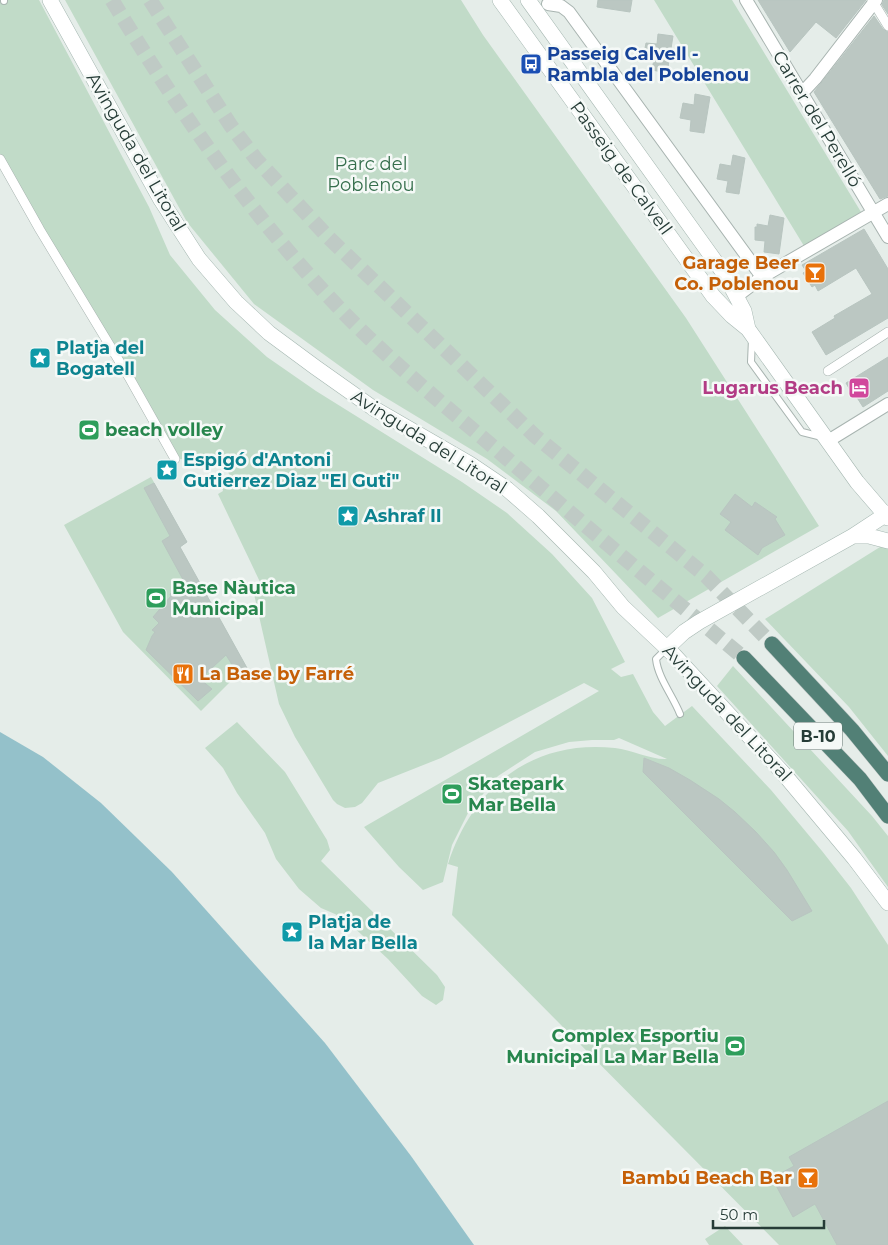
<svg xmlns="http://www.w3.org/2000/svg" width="888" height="1245" viewBox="0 0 888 1245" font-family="Montserrat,sans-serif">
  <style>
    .green { fill: #c1dbc8 }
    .water { fill: #94c1ca }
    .building { fill: #bbc7c2; stroke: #b8c5c0 }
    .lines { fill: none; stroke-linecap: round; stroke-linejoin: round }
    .trunk-tunnel { stroke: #bfcac5; stroke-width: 15; stroke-dasharray: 15 8; stroke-linecap: butt }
    .service-casing { stroke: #a8b4b0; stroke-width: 8 }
    .pedestrian-casing { stroke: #a8b4b0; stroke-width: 10 }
    .minor-casing { stroke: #a8b4b0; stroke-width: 14 }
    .secondary-casing { stroke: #a5b7b1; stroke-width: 16 }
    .trunk-casing { stroke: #c2c8c7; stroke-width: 16 }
    .service { stroke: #fff; stroke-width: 6 }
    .pedestrian { stroke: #fff; stroke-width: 9 }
    .minor { stroke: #fff; stroke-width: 12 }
    .secondary { stroke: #fff; stroke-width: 15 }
    .trunk { stroke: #528076; stroke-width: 15 }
    .labels { text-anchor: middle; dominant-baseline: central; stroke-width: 5; stroke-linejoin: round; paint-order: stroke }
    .shield { fill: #f5f9f7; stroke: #647571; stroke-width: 1 }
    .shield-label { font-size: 16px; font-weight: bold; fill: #263c37 }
    .transit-label { font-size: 18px; font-weight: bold; fill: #164399; stroke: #f5f9f7; text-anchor: start }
    .street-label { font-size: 18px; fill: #263c37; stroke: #f5f9f7 }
    .park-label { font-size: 18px; fill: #356e4c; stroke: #f5f9f7 }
    .food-label { font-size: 18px; font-weight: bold; fill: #c56008; stroke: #f5f9f7; text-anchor: end }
    .culture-label { font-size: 18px; font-weight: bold; fill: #0d838f; stroke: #f5f9f7; text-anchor: start }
    .hotel-label { font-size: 18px; font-weight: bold; fill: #b23c85; stroke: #f5f9f7; text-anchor: end }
    .leisure-label { font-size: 18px; font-weight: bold; fill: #27864d; stroke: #f5f9f7; text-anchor: start }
  </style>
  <rect width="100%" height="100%" fill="#e5ede9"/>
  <path class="green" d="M0 0H39L149 207 170 255 215 310 267 357 316 391 462 482 507 513 552 554 592 598 625 662 611 669 621 677 633 674 653 712 665 726 692 706 771 790 822 851 851 888 888 945V1245H779L452 915 458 867 448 864C473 787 532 739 615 748 632 750 651 760 667 759L619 738 614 740H592L569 742 535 752 498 776 469 811 452 845 443 882 423 890 399 867 364 827 599 691 584 683 441 758 378 783 362 803 355 807 345 808 337 804 333 800 295 737 279 704 254 594 260 582 218 494 223 491 222 487 232 480 222 460 175 459 0 154Z
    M65 0H461L483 35 686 318 819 526 658 618 556 511 487 459 373 390 254 304 187 222Z
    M654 0H732L861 212 804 246Z
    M151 477 187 542 180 547 247 668 238 674 201 711 123 632 64 525Z
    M888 542V756L849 707 765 619Z
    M733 666 872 816 888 836V887L848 831 717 686Z
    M237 722 285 772 327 840 330 850 321 861 437 975 445 987 443 1000 436 1005 422 996 388 959 349 923 335 914 321 908 299 889 276 859 265 833 237 793 223 768 205 748Z
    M725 1226 743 1245H709L705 1239Z"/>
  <path class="water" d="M0 732 43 757 101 803 172 872 325 1043 411 1156 474 1245H0Z"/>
  <path class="building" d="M598 0H632L630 12 597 7Z
    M758 0H866L836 38 816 22 790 52Z
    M884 0H888V14L882 5Z
    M874 16 883 29 888 32V196L880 199 814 92Z
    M658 34 673 36 667 73 652 70 654 59 643 58 646 43 657 44Z
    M695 94 710 97 704 133 690 131 691 120 680 118 683 103 694 105Z
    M733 155 745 158 739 194 726 192 728 181 717 179 720 164 731 166Z
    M770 215 784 218 779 254 764 252 765 241 755 240V227H757V224L768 226Z
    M864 229 888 269V318L826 355 812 332 835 318 834 316 872 294 856 268 818 291 815 285 812 287 803 273 806 271 802 265Z
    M888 357V391L863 407 856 396 854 397 846 383Z
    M154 483 187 542 180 547 247 668 238 674 226 655 200 679 212 689 198 701 146 650 152 636 155 632 152 630 159 623 153 617 171 596 170 594 186 585 162 541 170 536 144 488Z
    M735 494 752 507 755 502 777 517 775 519 785 535 762 548 758 555 725 530 731 522 720 514Z
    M644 758 669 768 690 780 719 799 735 812 756 832 774 852 787 870 812 911 792 921 643 772Z
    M888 1101V1245H837L815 1204 793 1217 772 1178 794 1166 789 1157Z"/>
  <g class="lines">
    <path class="trunk-tunnel" d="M112 0C178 110 253 218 342 311 392 363 449 409 504 456 583 524 663 591 744 658
      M150 0 231 126 256 159 328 237 535 436 706 576 772 644"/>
    <g class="service-casing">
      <path id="service" d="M4 0V1
        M752 339 751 362 802 432 822 437
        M666 649 656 659C658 678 673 696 680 714"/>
    </g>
    <g class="pedestrian-casing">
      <path id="pedestrian" d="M872 0 888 26
        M0 159 40 230 130 379 175 459
        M828 371 888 332"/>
    </g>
    <g class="minor-casing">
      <path id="minor" d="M746 0 888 237
        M548 4 561 6 569 12 762 277
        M802 93 815 79 876 0
        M737 296 762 277 888 204
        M828 441 888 404"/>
    </g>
    <g class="secondary-casing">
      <path id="secondary" d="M50 0 161 200 199 259 236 302 269 333 315 367 373 408 470 464 507 489 538 516 594 572 623 607 674 655 783 773 854 858 888 903
        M500 0 713 296 732 316 748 329 857 482 888 518
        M528 0 725 275 744 311 748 329
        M853 536H869L888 541
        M667 648 684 632 699 622 853 536 888 513"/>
    </g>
    <g class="trunk-casing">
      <path id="trunk" d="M772 644 852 730 888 774
        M744 658 860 779 888 816"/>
    </g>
    <use href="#service" class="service"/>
    <use href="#pedestrian" class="pedestrian"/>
    <use href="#minor" class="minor"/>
    <use href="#secondary" class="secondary"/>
    <use href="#trunk" class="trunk"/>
  </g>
  <defs>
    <g id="bus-square" transform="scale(1.125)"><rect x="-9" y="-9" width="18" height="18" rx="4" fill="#1a4fb4" stroke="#f5f9f7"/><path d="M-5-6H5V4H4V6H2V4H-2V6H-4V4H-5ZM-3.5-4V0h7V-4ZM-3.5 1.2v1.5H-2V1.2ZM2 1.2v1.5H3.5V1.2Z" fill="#fff"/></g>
    <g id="bar-square" transform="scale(1.125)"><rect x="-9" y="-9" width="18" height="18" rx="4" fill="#e8710a" stroke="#f5f9f7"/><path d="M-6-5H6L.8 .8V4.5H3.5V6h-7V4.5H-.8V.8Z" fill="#fff"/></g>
    <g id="sight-square" transform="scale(1.125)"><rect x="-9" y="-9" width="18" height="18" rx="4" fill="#0f9aa8" stroke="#f5f9f7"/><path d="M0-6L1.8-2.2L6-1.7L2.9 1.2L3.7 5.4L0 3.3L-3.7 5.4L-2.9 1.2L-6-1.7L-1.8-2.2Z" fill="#fff"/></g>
    <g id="hotel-square" transform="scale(1.125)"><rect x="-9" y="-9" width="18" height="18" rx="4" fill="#d1479c" stroke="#f5f9f7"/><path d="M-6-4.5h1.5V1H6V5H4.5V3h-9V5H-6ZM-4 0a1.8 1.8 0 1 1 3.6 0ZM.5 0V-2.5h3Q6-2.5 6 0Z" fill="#fff"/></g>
    <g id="stadium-square" transform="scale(1.125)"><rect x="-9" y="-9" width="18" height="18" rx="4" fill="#2e9e5b" stroke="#f5f9f7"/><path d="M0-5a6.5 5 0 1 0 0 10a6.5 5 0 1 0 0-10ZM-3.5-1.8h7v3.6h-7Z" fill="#fff"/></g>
    <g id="restaurant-square" transform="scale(1.125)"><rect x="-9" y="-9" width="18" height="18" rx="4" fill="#e8710a" stroke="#f5f9f7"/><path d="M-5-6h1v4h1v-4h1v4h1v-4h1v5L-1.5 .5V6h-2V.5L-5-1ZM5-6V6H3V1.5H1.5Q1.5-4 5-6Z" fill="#fff"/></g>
  </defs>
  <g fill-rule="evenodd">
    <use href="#bus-square" x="531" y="64"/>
    <use href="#bar-square" x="815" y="273"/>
    <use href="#sight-square" x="40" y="358"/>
    <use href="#hotel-square" x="859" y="388"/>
    <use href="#stadium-square" x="89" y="430"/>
    <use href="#sight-square" x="167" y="470"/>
    <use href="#sight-square" x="348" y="516"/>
    <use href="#stadium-square" x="156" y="598"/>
    <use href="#restaurant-square" x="183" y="674"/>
    <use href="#stadium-square" x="452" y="794"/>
    <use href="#sight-square" x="292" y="932"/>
    <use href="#stadium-square" x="735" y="1046"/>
    <use href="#bar-square" x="808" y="1178"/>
  </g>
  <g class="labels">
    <rect class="shield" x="794" y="722.5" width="48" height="27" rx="4"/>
    <g class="shield-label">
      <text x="818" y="736">B-10</text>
    </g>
    <g class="transit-label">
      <text x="547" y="54">Passeig Calvell -<tspan x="547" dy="21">Rambla del Poblenou</tspan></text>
    </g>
    <g class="street-label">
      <text transform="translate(817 119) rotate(59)">Carrer del Perelló</text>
      <text transform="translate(136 152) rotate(60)">Avinguda del Litoral</text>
      <text transform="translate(621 168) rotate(54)">Passeig de Calvell</text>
      <text transform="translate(429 442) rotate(32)">Avinguda del Litoral</text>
      <text transform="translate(727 713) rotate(47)">Avinguda del Litoral</text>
    </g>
    <g class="park-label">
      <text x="371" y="164">Parc del<tspan x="371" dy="21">Poblenou</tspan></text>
    </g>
    <g class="food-label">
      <text x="799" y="263">Garage Beer<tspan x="799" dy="21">Co. Poblenou</tspan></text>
      <text x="199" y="674" text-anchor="start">La Base by Farré</text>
      <text x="792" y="1178">Bambú Beach Bar</text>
    </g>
    <g class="culture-label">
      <text x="56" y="348">Platja del<tspan x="56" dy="21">Bogatell</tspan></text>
      <text x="183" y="460">Espigó d'Antoni<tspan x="183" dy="21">Gutierrez Diaz "El Guti"</tspan></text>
      <text x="364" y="516">Ashraf II</text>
      <text x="308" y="922">Platja de<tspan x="308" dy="21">la Mar Bella</tspan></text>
    </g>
    <g class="hotel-label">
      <text x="843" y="388">Lugarus Beach</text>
    </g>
    <g class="leisure-label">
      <text x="105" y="430">beach volley</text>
      <text x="172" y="588">Base Nàutica<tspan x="172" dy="21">Municipal</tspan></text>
      <text x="468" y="784">Skatepark<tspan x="468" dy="21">Mar Bella</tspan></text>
      <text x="719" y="1036" text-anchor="end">Complex Esportiu<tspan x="719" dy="21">Municipal La Mar Bella</tspan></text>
    </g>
  </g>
  <path d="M713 1220v8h111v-8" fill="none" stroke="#263c37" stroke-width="2.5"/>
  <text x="720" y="1220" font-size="15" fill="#263c37" stroke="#f5f9f7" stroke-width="4" paint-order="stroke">50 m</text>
</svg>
